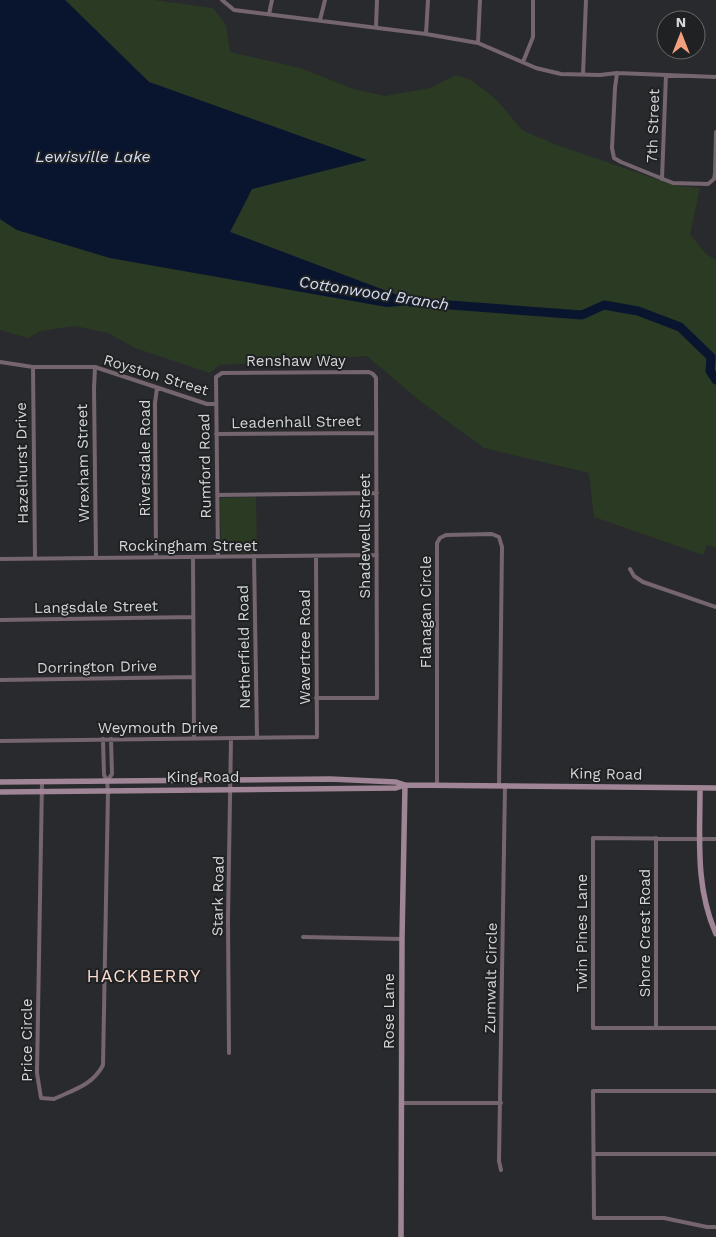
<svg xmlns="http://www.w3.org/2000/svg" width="716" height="1237" viewBox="0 0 716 1237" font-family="'Work Sans',sans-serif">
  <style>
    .green { fill: #2b3a23 }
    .water { fill: #09142f }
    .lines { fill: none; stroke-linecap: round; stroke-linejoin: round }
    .river { stroke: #09142f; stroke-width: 9 }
    .street { stroke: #75656e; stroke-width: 4 }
    .secondary { stroke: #9f8595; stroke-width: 5.5 }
    .labels { text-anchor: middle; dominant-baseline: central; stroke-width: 4; stroke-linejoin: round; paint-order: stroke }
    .street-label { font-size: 15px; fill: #d5d6d8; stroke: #1f2123 }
    .water-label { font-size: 16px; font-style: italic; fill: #d2def5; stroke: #1f2123 }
    .quarter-label { font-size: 18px; letter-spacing: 1px; fill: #fadacc; stroke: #1f2123 }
  </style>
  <rect width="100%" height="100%" fill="#292a2d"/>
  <path class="green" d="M65 0H154L213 8 226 25 230 52 300 68 354 89 385 96 430 88 456 75 471 80 497 100 522 130 554 144 659 180 680 186 700 188 690 234 706 254 716 260V548L707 545 703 555 594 517 589 473 484 448 420 401 367 356 219 365 210 373 135 348 108 333 75 326 41 331 28 338 0 330V219L17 230 110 258 387 307 419 303 230 232 252 189 366 160 149 82Z
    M256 497 257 553H224L221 551 220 501 221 498Z"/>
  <path class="water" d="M0 0H65L149 82 367 160 252 189 230 232 421 304 387 307 110 258 17 230 0 219Z"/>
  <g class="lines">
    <path class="river" d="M410 302 582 315 604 305 638 311 680 327 711 357 710 371 716 380"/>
    <path class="street" d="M222 0 234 10 426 34 478 43 536 68 561 74 600 75 617 73 716 77
      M269 14 272 0
      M320 20 325 0
      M376 27 377 0
      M426 34 428 0
      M478 43 480 0
      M523 62 533 37V0
      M617 73 615 88 612 148 614 158 621 162 673 183 708 184 714 179 715 174 716 132
      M583 75 586 0
      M662 179 666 75
      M0 362 33 367H95L207 404H216
      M33 367 35 558
      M95 367 94 388 96 558
      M216 434 376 433
      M217 495 377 493
      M254 556 257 738
      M156 557 155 403 157 388
      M193 557 194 739
      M218 557 216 377 222 373 369 372 373 374 376 378 377 698H316
      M0 559 377 555
      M630 569 634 576 643 582 716 607
      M0 620 193 617
      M0 680 193 677
      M0 741 317 737 316 556
      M107 781 112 774 111 739
      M42 782 37 1073 41 1098 54 1099C73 1090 93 1085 103 1065L108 791 107 781 104 775 103 739
      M437 785V543L440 538 446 535 492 534 499 537 502 547 499 785
      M656 838V1028
      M716 839 593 838V1028H716
      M303 937 402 939
      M229 1053 228 919 231 739
      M716 1091H593L594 1218H664L707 1227H716
      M402 1103H501
      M594 1154H716
      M501 1170 499 1161 505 785"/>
    <path class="secondary" d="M0 782 330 779 396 782 405 785 716 788
      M700 788C700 839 695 886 716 934
      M0 792 396 788 405 785
      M401 1237 402 939 405 785"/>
  </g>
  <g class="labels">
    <g class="street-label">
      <text transform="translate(653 126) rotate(-88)">7th Street</text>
      <text x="296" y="361">Renshaw Way</text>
      <text transform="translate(156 375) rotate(17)">Royston Street</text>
      <text transform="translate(296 422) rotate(-1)">Leadenhall Street</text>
      <text transform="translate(145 458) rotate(-90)">Riversdale Road</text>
      <text transform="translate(22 463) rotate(-91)">Hazelhurst Drive</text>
      <text transform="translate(83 463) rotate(-91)">Wrexham Street</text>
      <text transform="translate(205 466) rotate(-91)">Rumford Road</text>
      <text transform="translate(365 536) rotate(-90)">Shadewell Street</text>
      <text x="188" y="546">Rockingham Street</text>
      <text transform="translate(96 607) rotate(-1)">Langsdale Street</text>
      <text transform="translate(426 612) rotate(-90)">Flanagan Circle</text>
      <text transform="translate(244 647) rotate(-91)">Netherfield Road</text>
      <text transform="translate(305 647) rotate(-90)">Wavertree Road</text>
      <text transform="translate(97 667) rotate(-1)">Dorrington Drive</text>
      <text x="158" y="728">Weymouth Drive</text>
      <text transform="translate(606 774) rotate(1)">King Road</text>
      <text x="203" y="777">King Road</text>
      <text transform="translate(218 896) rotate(-89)">Stark Road</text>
      <text transform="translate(582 933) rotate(-90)">Twin Pines Lane</text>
      <text transform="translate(645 933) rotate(-90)">Shore Crest Road</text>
      <text transform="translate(491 978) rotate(-89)">Zumwalt Circle</text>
      <text transform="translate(389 1011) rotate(-90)">Rose Lane</text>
      <text transform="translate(27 1040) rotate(-90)">Price Circle</text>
    </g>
    <g class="water-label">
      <text x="93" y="156">Lewisville Lake</text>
      <text transform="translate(374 293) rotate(9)">Cottonwood Branch</text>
    </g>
    <g class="quarter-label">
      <text x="144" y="975">HACKBERRY</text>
    </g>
  </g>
  <g transform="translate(681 35)"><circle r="24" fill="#1f2123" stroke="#68696b"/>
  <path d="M0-4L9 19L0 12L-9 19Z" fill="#f1a17d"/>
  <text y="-8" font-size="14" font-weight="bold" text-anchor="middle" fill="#d5d6d8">N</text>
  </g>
</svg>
